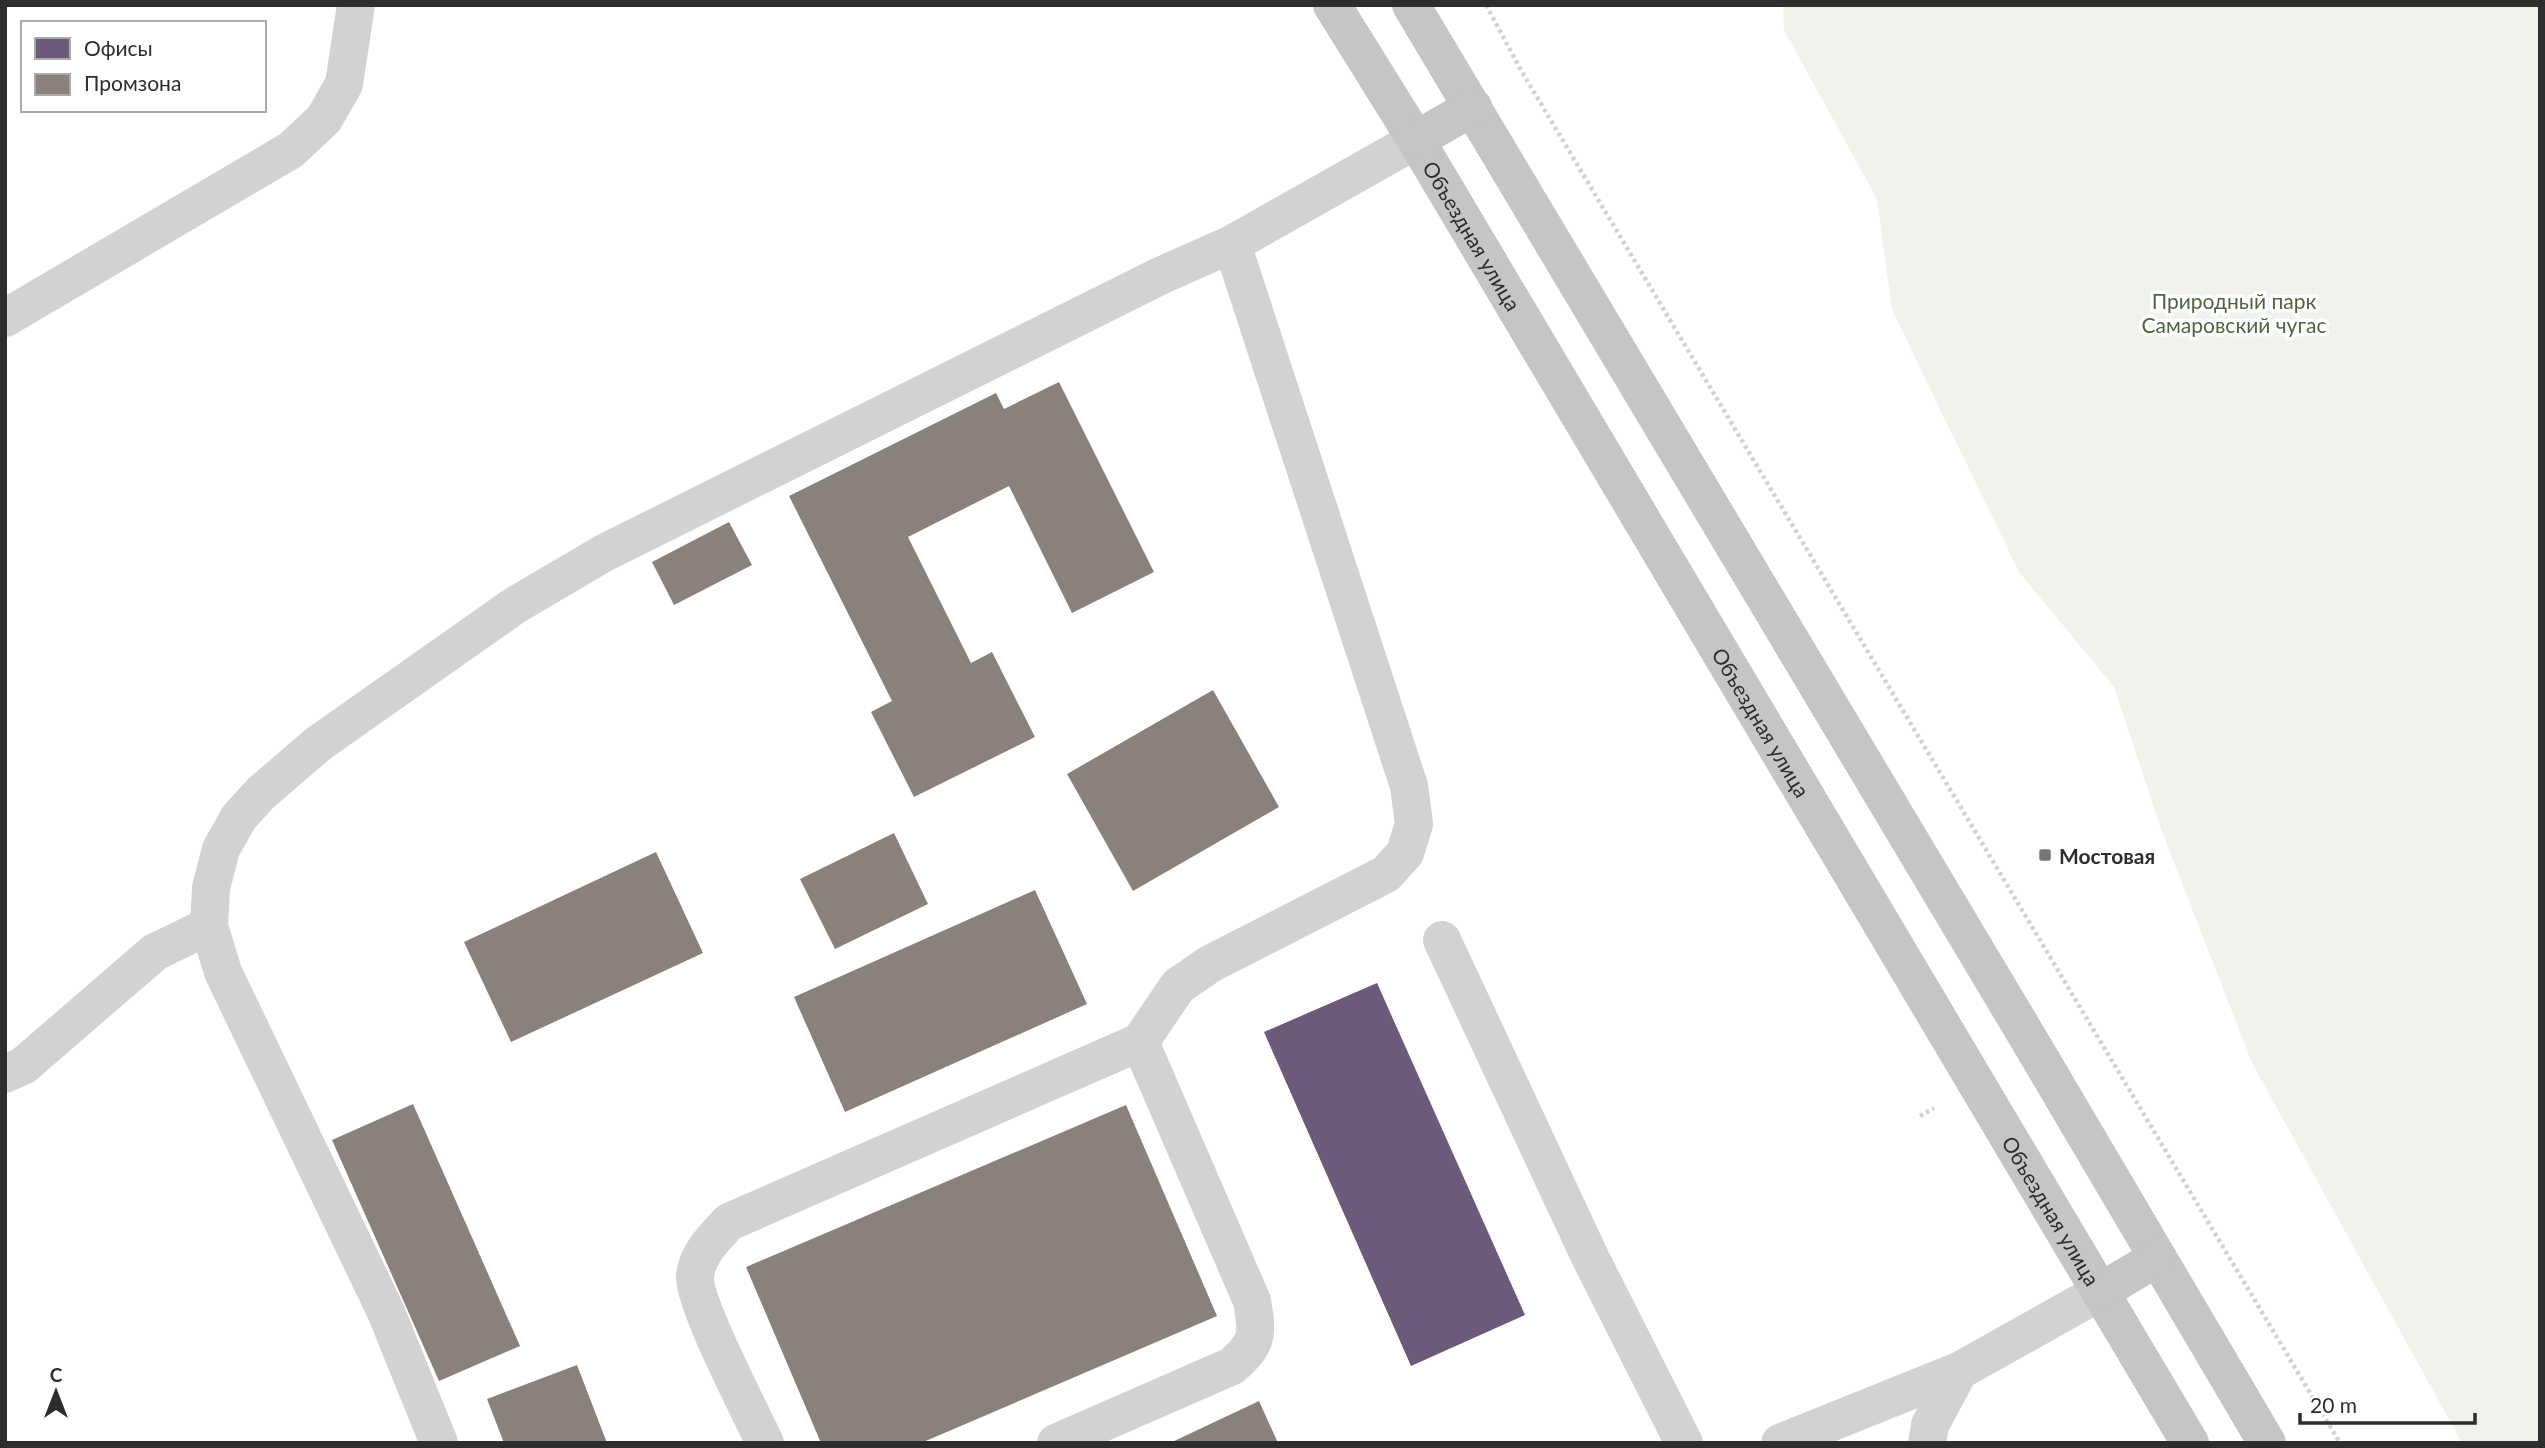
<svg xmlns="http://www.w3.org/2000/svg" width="2545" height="1448" viewBox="0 0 2545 1448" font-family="Lato,sans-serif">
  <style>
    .green { fill: #eff3ec }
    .offices { fill: #6d597a }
    .industry { fill: #8a817c }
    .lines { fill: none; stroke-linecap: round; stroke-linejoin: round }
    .path { stroke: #d2d2d2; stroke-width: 4.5; stroke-dasharray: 3.5 3.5; stroke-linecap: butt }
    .minor { stroke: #d2d2d2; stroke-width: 38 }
    .major { stroke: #c5c5c5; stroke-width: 38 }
    .poi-dot { fill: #767676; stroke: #fff; stroke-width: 2.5 }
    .labels { text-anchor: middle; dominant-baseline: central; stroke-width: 7; stroke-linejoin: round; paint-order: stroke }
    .street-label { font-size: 21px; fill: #2d2d2d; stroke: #fff }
    .park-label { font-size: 21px; fill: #4f643f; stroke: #fff }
    .poi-label { font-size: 21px; font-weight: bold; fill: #2d2d2d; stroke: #fff; text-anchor: start }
  </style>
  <rect width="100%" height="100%" fill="#fff"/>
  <path class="green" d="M1783 5H2540V1443H2462L2252 1063 2161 829 2114 687 2019 572 1892 310 1877 199 1784 30Z"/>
  <path class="offices" d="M1377 983 1525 1315 1411 1366 1264 1032Z"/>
  <path class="industry" d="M1059 382 1154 572 1072 613 1009 486 908 537 971 663 992 652 1035 737 914 797 871 712 892 701 789 496 996 393 1004 409Z
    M729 522 752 565 674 605 652 562Z
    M1213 690 1279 807 1133 891 1067 774Z
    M894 833 928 904 835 949 800 879Z
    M656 852 703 953 511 1042 464 942Z
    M1035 890 1087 1004 845 1112 794 997Z
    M413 1104 520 1346 439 1381 332 1140Z
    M1126 1105 1217 1316 921 1443H821L746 1267Z
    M577 1365 607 1443H504L487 1399Z
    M1259 1401 1278 1443H1170Z"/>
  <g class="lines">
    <path class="path" d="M1486 5 1522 72 2340 1443
      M1920 1116 1934 1108"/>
    <path class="minor" d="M5 318 291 150 324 119 344 84 356 5
      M1442 940 1590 1257 1684 1443
      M5 1074 23 1066 155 952 209 926
      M439 1443 386 1312 223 972 209 926 211 888 221 849 239 817 261 793 318 744 514 606 604 553 1160 276 1232 244 1416 140
      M765 1443C751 1413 693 1302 695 1276 697 1254 715 1237 729 1222L1140 1042 1178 986 1210 964 1386 874 1405 853 1414 824 1409 786 1232 244
      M1056 1443 1232 1366C1258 1343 1258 1335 1252 1301L1140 1042
      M1780 1443 1959 1371 2100 1292
      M1927 1443 1930 1425 1959 1371"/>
    <g class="major">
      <path id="s1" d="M1332 5 1416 140 2190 1443"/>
      <path d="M1411 5 2034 1048 2267 1443"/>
      <path d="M1416 140 1473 107"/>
      <path d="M2100 1292 2157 1258"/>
    </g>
  </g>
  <rect class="poi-dot" x="2038" y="848" width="14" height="14" rx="3.5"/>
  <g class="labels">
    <g class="street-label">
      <text stroke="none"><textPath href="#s1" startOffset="270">Объездная улица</textPath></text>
      <text stroke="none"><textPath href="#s1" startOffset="836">Объездная улица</textPath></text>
      <text stroke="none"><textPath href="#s1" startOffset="1404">Объездная улица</textPath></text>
    </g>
    <g class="park-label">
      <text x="2234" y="300">Природный парк<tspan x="2234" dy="24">Самаровский чугас</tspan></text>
    </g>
    <g class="poi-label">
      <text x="2059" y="855">Мостовая</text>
    </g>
  </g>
  <rect width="2545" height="1448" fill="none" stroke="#2d2d2d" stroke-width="14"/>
  <rect x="21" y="21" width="245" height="91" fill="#ffffff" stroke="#ababab" stroke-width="2"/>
  <rect x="35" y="38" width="35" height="21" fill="#6d597a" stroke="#ababab" stroke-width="2"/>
  <text x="84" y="56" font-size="21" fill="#2d2d2d">Офисы</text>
  <rect x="35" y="74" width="35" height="21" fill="#8a817c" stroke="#ababab" stroke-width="2"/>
  <text x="84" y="91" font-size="21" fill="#2d2d2d">Промзона</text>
  <g transform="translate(56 1392)" stroke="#ffffff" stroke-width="5" paint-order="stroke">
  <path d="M0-5L12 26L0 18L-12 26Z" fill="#2d2d2d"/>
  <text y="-10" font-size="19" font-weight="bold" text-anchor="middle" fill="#2d2d2d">С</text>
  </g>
  <path d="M2300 1413v10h175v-10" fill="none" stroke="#2d2d2d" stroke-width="3.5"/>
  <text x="2310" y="1413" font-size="21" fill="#2d2d2d" stroke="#ffffff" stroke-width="5" paint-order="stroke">20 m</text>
</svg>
